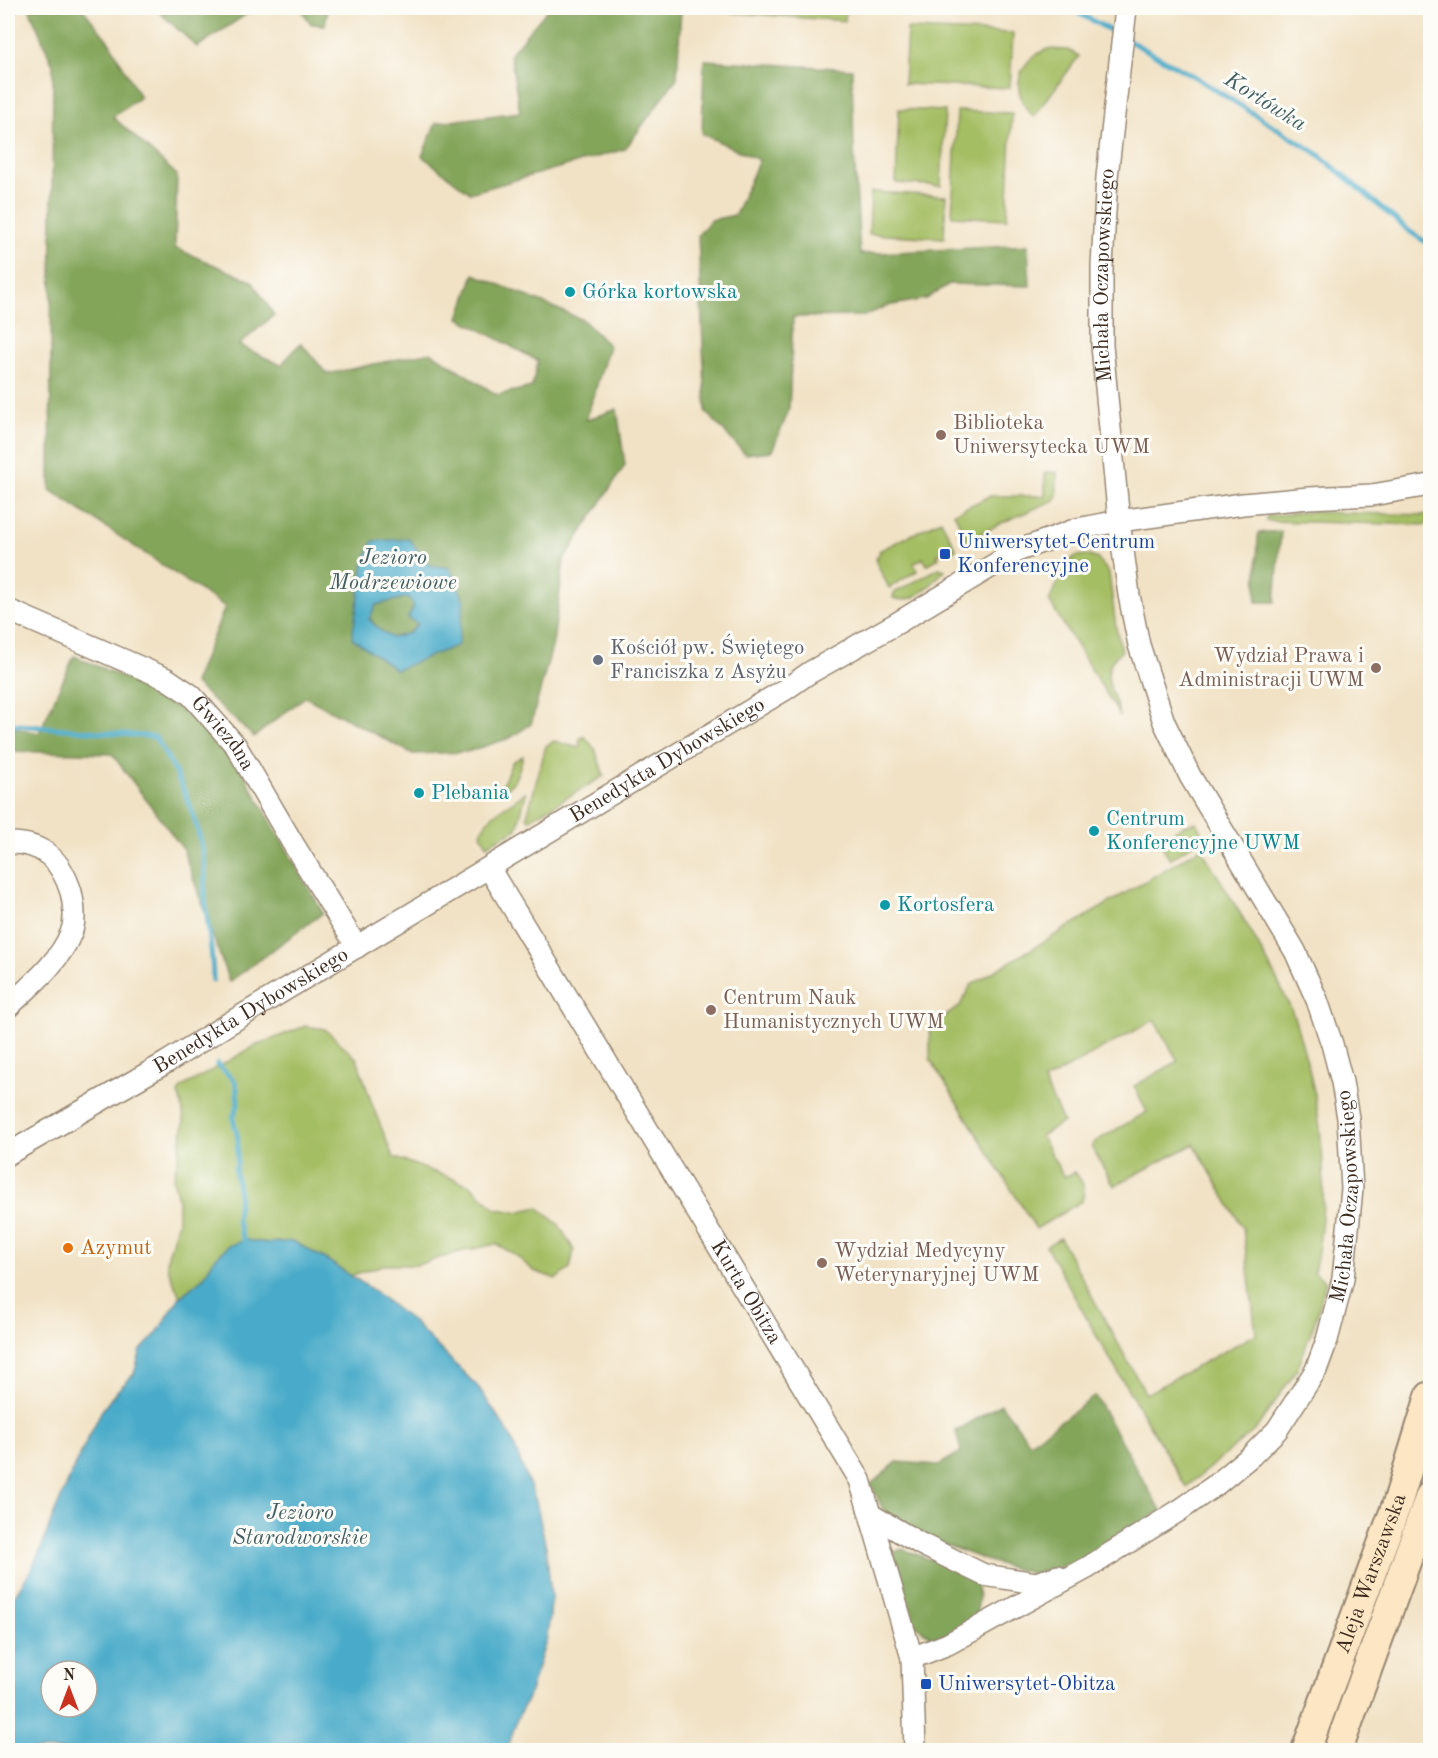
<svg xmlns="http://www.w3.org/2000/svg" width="1438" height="1758" viewBox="0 0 1438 1758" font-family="'Old Standard TT',serif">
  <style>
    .green { fill: #a4be64; stroke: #707441; stroke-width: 1.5 }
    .forest { fill: #83a55a; stroke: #5f683c; stroke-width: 1.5; fill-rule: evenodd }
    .water { fill: #4aabc9; stroke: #426a74; stroke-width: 1.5; fill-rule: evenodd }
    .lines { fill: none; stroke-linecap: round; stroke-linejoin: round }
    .stream { stroke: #4aabc9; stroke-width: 5 }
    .street-casing { stroke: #968672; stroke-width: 24 }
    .secondary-casing { stroke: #968672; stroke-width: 32 }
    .street { stroke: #fff; stroke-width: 21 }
    .secondary { stroke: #fce6c4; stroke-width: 28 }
    .culture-dot { fill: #0f9aa8; stroke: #fdfcf7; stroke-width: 2 }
    .education-dot { fill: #8d6e63; stroke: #fdfcf7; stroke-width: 2 }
    .transit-dot { fill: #1a4fb4; stroke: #fdfcf7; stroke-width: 2 }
    .worship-dot { fill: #6b7280; stroke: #fdfcf7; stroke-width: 2 }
    .food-dot { fill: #e8710a; stroke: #fdfcf7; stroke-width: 2 }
    .labels { text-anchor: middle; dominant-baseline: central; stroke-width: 6; stroke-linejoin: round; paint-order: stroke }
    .street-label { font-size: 21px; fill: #3b2a1e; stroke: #fdfcf7 }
    .culture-label { font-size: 21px; fill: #0d838f; stroke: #fdfcf7; text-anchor: start }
    .education-label { font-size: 21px; fill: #785e54; stroke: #fdfcf7; text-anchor: start }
    .transit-label { font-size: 21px; fill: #164399; stroke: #fdfcf7; text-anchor: start }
    .worship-label { font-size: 21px; fill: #5b616d; stroke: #fdfcf7; text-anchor: start }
    .food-label { font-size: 21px; fill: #c56008; stroke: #fdfcf7; text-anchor: start }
    .water-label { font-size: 22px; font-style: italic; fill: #415e62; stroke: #fdfcf7 }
  </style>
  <rect width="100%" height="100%" fill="#fdfcf7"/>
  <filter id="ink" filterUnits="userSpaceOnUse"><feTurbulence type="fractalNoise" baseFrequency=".0167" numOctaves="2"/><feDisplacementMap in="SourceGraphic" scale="12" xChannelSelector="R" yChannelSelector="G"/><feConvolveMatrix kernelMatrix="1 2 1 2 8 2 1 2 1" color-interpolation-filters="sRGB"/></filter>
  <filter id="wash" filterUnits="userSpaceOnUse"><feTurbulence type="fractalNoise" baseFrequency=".008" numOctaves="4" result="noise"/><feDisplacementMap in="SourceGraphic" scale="24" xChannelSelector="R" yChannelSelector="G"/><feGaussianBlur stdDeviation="1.35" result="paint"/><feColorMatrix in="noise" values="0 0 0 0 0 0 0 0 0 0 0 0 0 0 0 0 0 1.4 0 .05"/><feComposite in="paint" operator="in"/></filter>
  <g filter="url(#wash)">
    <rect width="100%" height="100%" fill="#f1e2c5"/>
    <path class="green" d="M726 8H846L845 21 726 12Z
      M907 29 1013 33 1010 88 904 84Z
      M1048 49 1068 50 1079 56 1034 117C1009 94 1016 60 1048 49Z
      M899 109 945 111 941 186 896 183Z
      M957 111 1012 113 1007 219 952 216Z
      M871 192 946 196 944 238 869 234Z
      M1045 472H1057V495L1055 500 1001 523 968 541 954 513 990 496H1045Z
      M1310 512 1430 515V525L1266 521 1267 516Z
      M941 520 956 549 952 551 950 548 937 555 939 558 927 565 923 558 914 563 917 571 889 588 876 562 877 556 880 554 879 551Z
      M1087 555 1098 559 1109 573 1116 628 1122 651C1095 670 1115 694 1120 716L1049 601 1068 562 1076 556Z
      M939 568 945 570C930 584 916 606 893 598L894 593Z
      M584 736 595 749 604 776 529 820 527 816 546 746 554 741 579 748 580 739Z
      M523 756C517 776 517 783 499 793L512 762Z
      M525 792 526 794 517 829 487 845 481 834C486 812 511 807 525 792Z
      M1196 822 1204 837 1170 859 1159 841 1184 825Z
      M1201 848C1232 900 1265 952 1290 1007 1295 1017 1297 1027 1300 1037 1324 1112 1331 1195 1314 1272L1326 1282 1315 1322 1297 1370 1256 1429 1186 1487 1100 1342 1046 1246 1060 1238 1146 1394 1256 1334 1243 1228 1194 1144 1114 1186 1094 1152 1092 1145 1096 1141 1147 1112 1134 1086 1178 1061 1154 1020 1044 1081 1063 1122 1041 1136 1064 1177 1075 1172C1083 1182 1086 1187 1082 1201L1036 1229 930 1059V1026L959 1007 971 985Z
      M305 1026 325 1029 357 1059 372 1104 393 1157 470 1185 496 1209 517 1212 538 1207 559 1225 574 1250 570 1269 556 1279 534 1271 514 1254 496 1244 460 1252 417 1265H383L350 1276 327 1260 293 1241 268 1243 245 1240 213 1261 203 1278 180 1297 168 1269 167 1259 178 1221V1199L173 1179 177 1164 184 1122 182 1105 178 1093 182 1087 255 1046Z"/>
    <path class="forest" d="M29 8H82L110 43 140 97 113 117 177 175 175 248 252 281 274 315 239 345 281 365 301 343 327 374 431 352 497 395 532 387 538 361 459 318 474 274 583 320 609 346 586 420 617 409 625 465 564 560 553 643 531 724 510 738 467 752 413 754 305 697 254 737 194 683 225 607 50 490 53 65ZM364 563 429 565 458 645 353 638Z
      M155 8H256L197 47Z
      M300 8H328L325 25 311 24Z
      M549 8H681L677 78 625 149 470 193 422 156 436 123 520 112 510 54Z
      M704 60 852 69 854 150 860 254 1028 245 1030 286 949 284 926 299 887 306 864 316 793 317 789 410 772 451 745 454 706 412 698 235 711 220 735 215 759 160 702 134Z
      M1281 531 1275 602H1256L1258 533Z
      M408 597 414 606 418 623 409 633 392 638 380 630 369 618 376 605Z
      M74 656 152 690 225 741 323 913 229 982 183 849 112 754 8 751V727L39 733Z
      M1095 1396 1161 1511 1082 1561 1033 1574 988 1561 935 1541 884 1512 871 1484 897 1462 939 1465 961 1452 956 1431 1001 1404 1030 1443Z
      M902 1549 974 1575 979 1597 975 1623 952 1635 931 1637 909 1620 892 1553Z"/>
    <path class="water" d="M409 539 429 565 450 568 464 600 458 645 396 670 352 638 364 563 373 541ZM408 597 414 606 408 618 418 624 409 633 392 638 380 630 369 619 376 605Z
      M245 1240 268 1243 293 1241 327 1260 373 1290 413 1322 479 1388 510 1435 536 1501 546 1547 551 1596 550 1617 546 1641 528 1698 517 1719 507 1750H8V1606L29 1573 41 1549 51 1521 75 1465 101 1412 115 1393 134 1374 141 1350 157 1333 180 1297 203 1278 213 1261 228 1246ZM51 1671H87V1707H51Z"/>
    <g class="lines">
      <path class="stream" d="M1069 8 1117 34
        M1128 40 1195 77 1318 154 1409 231 1430 245
        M8 724 155 737C179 775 198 815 204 860 206 872 204 885 205 897 207 925 213 951 213 980
        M217 1064 235 1081 237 1089 238 1105 233 1118 238 1138 237 1164 235 1169 239 1194 237 1220 245 1245V1240"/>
    </g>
  </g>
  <g filter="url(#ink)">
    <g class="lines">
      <g class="street-casing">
        <g id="street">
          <path id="s1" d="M8 610 167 679 191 695 236 746 292 842 357 947"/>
          <path d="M8 843C43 842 61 860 71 892 74 905 76 921 71 933 59 963 31 985 8 1007"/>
          <path id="s2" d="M489 868 860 1480 912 1658 915 1750"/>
          <path id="s3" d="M8 1154 167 1062 228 1024 786 689 809 673 894 625 1017 551 1077 529 1119 521 1243 504 1309 498 1372 495 1430 485"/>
          <path d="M871 1515 921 1544 984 1575 1036 1583 1058 1576"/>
          <path id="s4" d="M912 1658 948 1644 1087 1568 1180 1510 1217 1484 1251 1456 1277 1430 1316 1370 1327 1340 1343 1279 1352 1189 1348 1118 1342 1082 1332 1044 1317 1000 1295 951 1190 776 1164 722 1139 645 1129 595 1119 521 1102 346V266L1107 177 1126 8"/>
        </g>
      </g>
      <g class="secondary-casing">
        <g id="secondary">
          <path id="s5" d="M1306 1750 1398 1501 1430 1396"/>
          <path d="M1338 1750 1430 1496"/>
        </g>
      </g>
      <use href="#street" class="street"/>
      <use href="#secondary" class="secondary"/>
    </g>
  </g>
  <g class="culture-dot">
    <circle cx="570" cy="292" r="6"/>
    <circle cx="419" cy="793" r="6"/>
    <circle cx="1094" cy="831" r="6"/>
    <circle cx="885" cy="905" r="6"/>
  </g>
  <g class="education-dot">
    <circle cx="941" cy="435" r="6"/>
    <circle cx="1376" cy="668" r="6"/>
    <circle cx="711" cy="1010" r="6"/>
    <circle cx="822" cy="1263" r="6"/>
  </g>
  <g class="transit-dot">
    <rect x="939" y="548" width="12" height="12" rx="3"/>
    <rect x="920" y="1678" width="12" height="12" rx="3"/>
  </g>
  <circle class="worship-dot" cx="598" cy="660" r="6"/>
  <circle class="food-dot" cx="68" cy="1248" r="6"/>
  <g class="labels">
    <g class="street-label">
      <text stroke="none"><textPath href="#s4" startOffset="1654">Michała Oczapowskiego</textPath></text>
      <text stroke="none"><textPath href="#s1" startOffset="252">Gwiezdna</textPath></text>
      <text stroke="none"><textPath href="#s3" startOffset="768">Benedykta Dybowskiego</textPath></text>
      <text stroke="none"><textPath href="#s3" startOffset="282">Benedykta Dybowskiego</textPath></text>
      <text stroke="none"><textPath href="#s4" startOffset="682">Michała Oczapowskiego</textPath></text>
      <text stroke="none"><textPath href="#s2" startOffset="496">Kurta Obitza</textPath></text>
      <text stroke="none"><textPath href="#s5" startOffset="188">Aleja Warszawska</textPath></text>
    </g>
    <g class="culture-label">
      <text x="582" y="292">Górka kortowska</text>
      <text x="431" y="793">Plebania</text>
      <text x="1106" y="819">Centrum<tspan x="1106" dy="24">Konferencyjne UWM</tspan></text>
      <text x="897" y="905">Kortosfera</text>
    </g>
    <g class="education-label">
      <text x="953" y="423">Biblioteka<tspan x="953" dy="24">Uniwersytecka UWM</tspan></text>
      <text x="1364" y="656" text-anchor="end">Wydział Prawa i<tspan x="1364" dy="24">Administracji UWM</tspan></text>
      <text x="723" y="998">Centrum Nauk<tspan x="723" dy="24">Humanistycznych UWM</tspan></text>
      <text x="834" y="1251">Wydział Medycyny<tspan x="834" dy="24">Weterynaryjnej UWM</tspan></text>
    </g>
    <g class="transit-label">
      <text x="957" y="542">Uniwersytet-Centrum<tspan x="957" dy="24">Konferencyjne</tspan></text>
      <text x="938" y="1684">Uniwersytet-Obitza</text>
    </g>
    <g class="worship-label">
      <text x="610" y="648">Kościół pw. Świętego<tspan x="610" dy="24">Franciszka z Asyżu</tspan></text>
    </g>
    <g class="food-label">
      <text x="80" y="1248">Azymut</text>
    </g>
    <g class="water-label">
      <text transform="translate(1265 102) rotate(32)">Kortówka</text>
      <text x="393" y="558">Jezioro<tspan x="393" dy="25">Modrzewiowe</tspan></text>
      <text x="300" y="1513">Jezioro<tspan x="300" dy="25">Starodworskie</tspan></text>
    </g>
  </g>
  <rect width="1438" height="1758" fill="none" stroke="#fdfcf7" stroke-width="30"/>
  <g transform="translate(69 1689)"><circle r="28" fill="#fdfcf7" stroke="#afa8a0" stroke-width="1.5"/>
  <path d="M0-4.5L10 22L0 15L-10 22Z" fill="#c8321e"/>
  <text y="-9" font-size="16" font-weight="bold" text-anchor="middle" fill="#3b2a1e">N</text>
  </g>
</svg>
